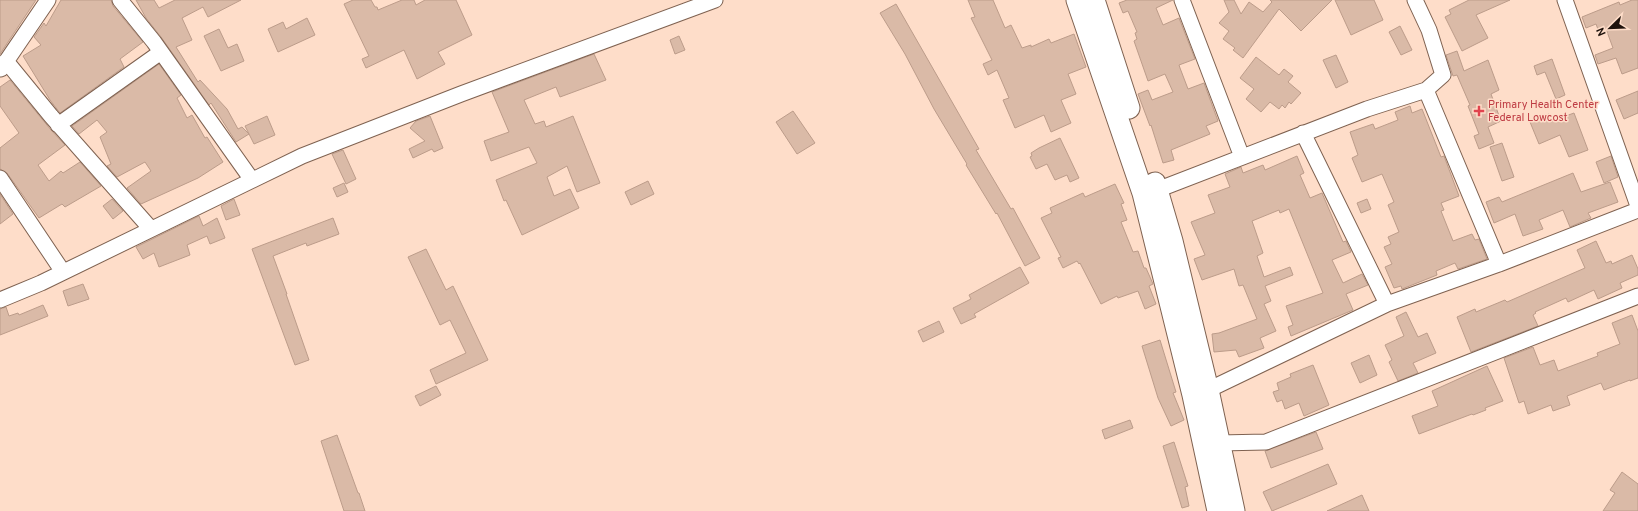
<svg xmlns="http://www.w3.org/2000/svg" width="1638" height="511" viewBox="0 0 1638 511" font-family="Overpass,sans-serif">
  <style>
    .building { fill: #dabaa7; stroke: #bc9c8a }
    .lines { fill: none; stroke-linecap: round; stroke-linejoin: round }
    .street-casing { stroke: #7f6251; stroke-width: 17 }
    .secondary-casing { stroke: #7f6251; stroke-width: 23 }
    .street { stroke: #fff; stroke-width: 15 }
    .secondary { stroke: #fff; stroke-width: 21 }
    .health-dot { fill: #e0444e; stroke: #feddc9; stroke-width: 1.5 }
    .labels { text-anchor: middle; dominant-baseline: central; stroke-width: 3; stroke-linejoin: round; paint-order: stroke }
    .health-label { font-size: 11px; fill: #be3a42; stroke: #feddc9; text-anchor: start }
  </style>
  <rect width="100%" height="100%" fill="#feddc9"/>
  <path class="building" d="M0 0H36L0 54Z
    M61 0H111L113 6 143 42 120 59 124 67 60 113 50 100 23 56 41 45 34 37 44 23 46 26Z
    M136 0H154L159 8 175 0H241L208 17 203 7 182 18 192 40 176 47 198 82 200 80 227 109 238 129 242 127 249 134 236 142 211 103 209 105 161 37 146 18Z
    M353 0H371L375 7H377L378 10 402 0H414L416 5 425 0H456L472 35 438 52 445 64 417 79 404 50 366 68 362 59 369 56 344 4Z
    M968 0H993L1005 28 1011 25 1022 48 1031 45V47L1049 39 1051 43 1074 34 1086 67 1068 74 1076 94 1061 100 1071 123 1051 132 1044 115 1015 128 1003 100 1009 98 997 70 988 75 983 64 992 60 971 18 975 17Z
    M1127 0H1173L1156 8 1163 25 1179 18 1195 59 1179 65 1180 68 1188 89 1204 83 1218 121 1206 126 1210 134 1171 150 1174 160 1163 163 1151 125 1150 126 1138 94 1148 90 1152 100 1173 92 1165 74 1148 81 1134 41 1137 39 1135 33 1137 32 1128 11 1123 13 1119 3Z
    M1224 0H1234L1241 14 1249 2 1263 12 1272 2 1270 0H1332L1301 31 1279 9 1243 58 1233 50 1235 48 1223 39 1229 31 1219 23 1229 12Z
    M1335 0H1374L1383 20 1351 35Z
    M1469 0H1510L1476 15 1488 38 1462 51 1445 17 1451 14 1449 10Z
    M1632 0H1638V68L1622 74 1616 58 1598 64 1595 55 1613 48 1606 29 1599 32 1596 24 1586 28 1582 17 1619 2 1620 5Z
    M896 4 979 149 976 150 1011 209 1013 208 1040 258 1025 266 997 213 996 214 966 165 967 164 934 109 905 54 880 13Z
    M307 18 315 35 278 52 268 29 283 22 286 29Z
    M1400 26 1412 50 1401 55 1389 32Z
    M219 29 228 48 237 44 244 61 221 71 204 36Z
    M679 36 685 50 675 54 670 40Z
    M1457 51 1464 71 1488 60 1499 90 1491 94 1501 121 1488 127 1494 143 1479 149 1474 136 1479 134 1468 106 1470 105 1457 75 1453 76 1446 55Z
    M594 54 606 80 560 97 556 87 524 100 535 124 544 121 546 127 573 116 600 183 577 192 567 166 547 177 554 196 570 189 579 208 522 235 506 200 504 201 496 180 537 163 529 147 491 161 484 141 509 132 492 92Z
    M1336 55 1348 82 1336 88 1323 60Z
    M1256 57 1279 75 1284 69 1293 76 1288 82 1301 93 1291 104 1289 102 1285 108 1282 105 1279 109 1270 102 1261 112 1246 99 1254 89 1240 78Z
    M1552 59 1565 95 1556 99 1545 72 1537 75 1534 66Z
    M159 64 181 95 177 98 187 118 192 115 205 138 207 137 223 162 198 178 141 204 127 188 151 171 145 162 117 177 107 166 111 164 100 137 107 132 97 120 79 134 72 126Z
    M10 80 51 130 65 145 38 165 49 181 61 171 63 173 80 162 101 186 65 207 62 204 39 218 7 173 0 169V148L19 133 0 106V87Z
    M1638 91V113L1624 119 1616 100Z
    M1410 106 1412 113 1422 109 1441 157 1444 156 1459 196 1441 203 1444 210 1441 211 1453 241 1472 234 1475 240 1479 239 1487 259 1458 269 1455 263 1436 271 1437 275 1402 289 1401 286 1394 288 1385 267 1392 264 1384 247 1391 244 1388 237 1399 232 1388 205 1394 202 1382 174 1362 182 1352 158 1358 155 1350 132 1373 124 1375 129 1398 120 1395 112Z
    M793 111 815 143 797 154 776 122Z
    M1574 113 1588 150 1569 157 1560 135 1539 144 1530 122 1549 114 1552 121Z
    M267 116 275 135 254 144 245 126Z
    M430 116 443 148 434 152 432 149 413 158 409 149 425 141 410 128 416 121Z
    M1060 138 1079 178 1070 182 1067 175 1055 180 1047 164 1036 169 1030 157 1032 156 1031 153 1039 148Z
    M1502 143 1514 177 1502 181 1490 147Z
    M343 150 356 179 346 184 332 154Z
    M1297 156 1304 173 1300 175 1310 198 1322 193 1343 242 1346 241 1351 252 1332 260 1343 283 1362 274 1368 285 1346 294 1353 310 1291 336 1288 327 1293 325 1286 306 1323 293 1289 209 1280 213 1279 210 1252 221 1263 253 1257 256 1264 277 1290 267 1293 275 1265 286 1271 301 1264 304 1276 331 1260 338 1264 348 1239 357 1236 350 1214 352 1212 334 1219 333 1257 319 1243 285 1239 286 1234 269 1202 280 1194 259 1205 255 1191 222 1215 213 1208 195 1230 187 1225 174 1241 167 1243 173 1263 165 1265 170Z
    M1611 156 1618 177 1604 183 1596 162Z
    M1573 173 1581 192 1610 182 1618 202 1588 213 1591 218 1570 227 1563 210 1539 220 1543 229 1523 236 1515 214 1494 223 1486 202 1499 197 1502 202Z
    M648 181 654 194 631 205 625 192Z
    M344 183 348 192 337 197 333 188Z
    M1115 184 1124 203 1121 204 1127 220 1121 222 1133 252 1138 251 1144 268H1146L1153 284 1149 286 1156 304 1145 309 1138 291 1118 298 1117 296 1101 304 1080 263 1079 264 1077 261 1063 268 1058 258 1061 257 1041 218 1052 213 1050 208 1083 193 1085 197Z
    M0 194 13 214 0 224Z
    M112 199 123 211 113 219 103 206Z
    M234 199 240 215 226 220 221 206Z
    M1367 199 1371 209 1361 213 1357 203Z
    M199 216 203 226 217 218 225 238 210 244 207 236 187 245 190 255 159 267 154 253 143 259 136 247Z
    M333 218 339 234 307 246 306 243 273 256 287 294H286L309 360 295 365 252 249Z
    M1596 241 1606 263 1611 261 1612 264 1632 255 1638 269V275L1620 283 1622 288 1598 299 1594 290 1568 302 1566 298 1535 312 1536 313 1533 315 1538 326 1471 352 1457 317 1475 309 1476 312 1505 300 1507 302 1585 268 1577 250Z
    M426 249 446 290 453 286 488 360 436 384 430 370 466 353 450 320 440 325 408 257Z
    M1020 267 1029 283 974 314 976 317 961 324 953 308 971 299 969 295Z
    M83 284 89 299 68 306 63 291Z
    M43 305 48 316 0 335V309L6 307 9 316 18 313 19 315Z
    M1406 312 1418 337 1427 333 1436 353 1413 363 1418 373 1398 381 1389 362 1392 360 1385 345 1404 336 1396 317Z
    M1632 315 1638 331V378L1630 381V380L1604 390 1601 383 1567 396 1570 405 1553 411 1551 405 1528 414 1524 401 1519 403 1504 358 1533 347 1540 365 1554 360 1558 371 1598 356 1597 353 1620 344 1612 323Z
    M939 321 944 332 923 342 918 331Z
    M1160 340 1176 392 1173 393 1184 420 1171 426 1158 398 1142 346Z
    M1369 355 1377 375 1360 383 1351 363Z
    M1313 365 1329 405 1304 416 1299 403 1285 409 1282 400 1277 402 1273 392 1279 390 1277 383 1291 377 1290 374Z
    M1487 366 1503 401 1485 408 1486 410 1473 415 1472 414 1419 434 1412 416 1438 406 1432 391Z
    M436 386 441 395 420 406 415 396Z
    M1130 420 1133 428 1105 439 1102 430Z
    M1316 432 1323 449 1271 468 1265 451Z
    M337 435 358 493H359L365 511H344L321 441Z
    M1174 442 1188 486 1185 487 1189 506 1182 508 1163 446Z
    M1328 464 1337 484 1272 511 1263 492Z
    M1622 472 1638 484V511H1603L1615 493 1610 490Z
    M1362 495 1369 511H1327Z"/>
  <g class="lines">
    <g class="street-casing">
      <path id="street" d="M120 0 154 42 252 180
        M1182 0 1242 157
        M1565 0 1638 206
        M6 61 51 116 151 229
        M1 69 48 0
        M1426 90 1499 264
        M58 125 161 52
        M1303 133 1387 304
        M0 178 63 272
        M1157 190 1367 109 1426 90 1443 75 1429 30 1415 0
        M0 300 41 283 302 156 461 94 715 0
        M1208 390 1387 304 1499 264 1638 210
        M1219 443 1266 442 1638 296"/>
    </g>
    <g class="secondary-casing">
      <path id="secondary" d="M1077 0 1143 193 1193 395 1218 511
        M1094 0 1129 108
        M1155 183 1172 241 1208 390 1234 511"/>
    </g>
    <use href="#street" class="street"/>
    <use href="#secondary" class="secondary"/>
  </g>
  <path class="health-dot" d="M1477 105h4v4h4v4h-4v4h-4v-4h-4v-4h4z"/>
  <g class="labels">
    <g class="health-label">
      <text x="1488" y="105">Primary Health Center<tspan x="1488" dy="13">Federal Lowcost</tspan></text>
    </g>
  </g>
  <g transform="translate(1610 28) rotate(247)" stroke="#feddc9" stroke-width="3" paint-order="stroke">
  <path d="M0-3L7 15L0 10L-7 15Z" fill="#1f130d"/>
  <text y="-6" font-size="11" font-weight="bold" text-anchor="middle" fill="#1f130d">N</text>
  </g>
</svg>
